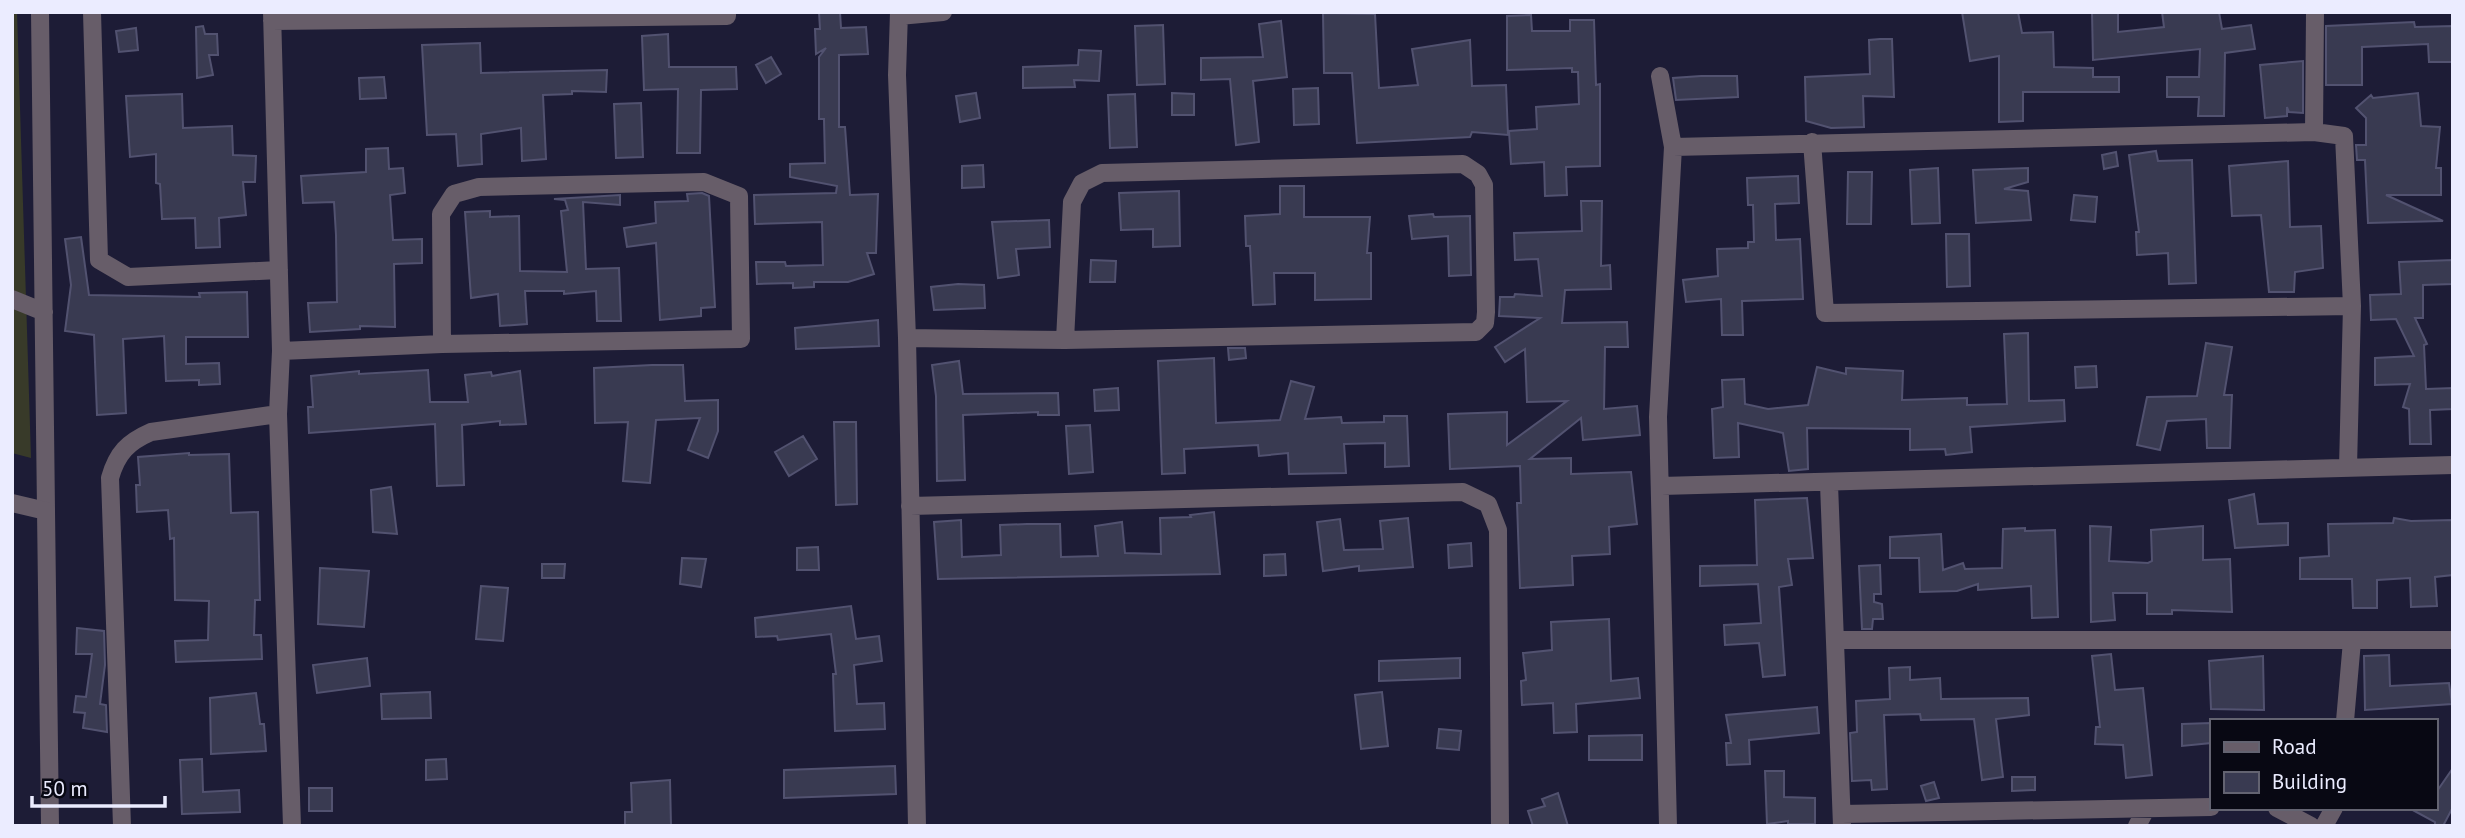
<svg xmlns="http://www.w3.org/2000/svg" width="2465" height="838" viewBox="0 0 2465 838" font-family="'PT Sans',sans-serif">
  <style>
    .green { fill: #383a29 }
    .building { fill: #393a51; stroke: #525270; stroke-width: 2 }
    .lines { fill: none; stroke-linecap: round; stroke-linejoin: round }
    .minor { stroke: #675d69; stroke-width: 18 }
    .tertiary { stroke: #675d69; stroke-width: 18 }
  </style>
  <rect width="100%" height="100%" fill="#1d1c36"/>
  <path class="green" d="M12 12H17L31 458 12 453Z"/>
  <path class="building" d="M819 12H840L841 28 866 27 868 54 839 55V127H845L850 195 878 194 876 253H867L874 274 848 282H814V287L793 288V283L757 284 756 262H785L786 266 823 265 822 222 755 224 754 195 836 193 837 186 790 177V164L825 163 824 119H819V57L826 48 816 54 815 29H820Z
    M1962 12H2018L2022 33 2053 32 2054 67 2093 68V77H2119V92H2023V121L1999 122V56L1970 61Z
    M2092 12H2118V32L2164 27 2162 12H2219L2222 29 2251 25 2255 49 2225 53 2224 116H2198L2199 97H2167V77H2199L2200 49 2093 60Z
    M1323 13 1375 14 1379 88 1418 85 1412 49 1470 40 1472 86 1506 85 1508 135 1472 132 1470 137 1357 143 1352 73H1324Z
    M1531 15 1532 31H1570V20H1594L1596 85 1600 84V166L1566 167 1567 195 1545 196 1544 162 1511 164 1509 131 1537 129 1536 107 1579 104 1578 72H1572V68L1507 70V16Z
    M1281 21 1287 77 1253 81 1259 142 1236 145 1230 79 1201 80V58L1263 57 1259 24Z
    M2414 22 2415 27 2453 26V62H2429L2428 44 2362 47V85H2326V26Z
    M1163 25 1165 84 1137 85 1135 26Z
    M203 26 205 34H217L218 55H209L213 75 197 78 196 27Z
    M136 28 138 50 119 52 116 31Z
    M668 34 669 67H736L737 89 701 90 700 153H677L678 89 644 90 642 36Z
    M1880 39H1892L1894 97 1863 96 1864 127 1831 128 1806 121 1805 77 1870 74 1869 40Z
    M480 43 481 73 607 70 606 92 572 91V94L543 95 546 159 522 161 521 128 481 134 482 164 458 166 456 134 427 135 422 45Z
    M1079 50 1101 51 1099 81 1074 80 1075 87 1023 88V67L1078 65Z
    M771 57 781 74 766 83 756 65Z
    M2303 61V113L2289 112 2287 107V116L2265 118 2260 65Z
    M1701 76H1737L1738 97 1676 100 1673 78Z
    M384 77 386 98 360 99 359 78Z
    M1318 88 1319 124 1294 125 1293 89Z
    M976 93 980 118 960 122 956 96Z
    M1172 93 1194 94V115H1172Z
    M2418 93 2421 126 2440 127 2436 168H2441V195H2386L2443 221 2368 223 2365 160H2357L2356 145H2366V118L2356 108 2371 95 2373 98Z
    M182 94 183 128 232 126 233 155 256 156 255 182H243L246 215 219 218 220 247 196 248 195 218 162 219 160 184 156 183V154L130 157 126 96Z
    M1135 94 1137 147 1110 148 1108 95Z
    M641 103 643 157 616 158 614 104Z
    M388 148 389 169 403 168 405 193 390 195 393 240 422 239V263L394 264 395 327 360 326V329L310 332 308 303 337 302 336 235 334 202 303 203 301 176 366 172V149Z
    M2156 151 2158 161 2192 160 2196 283 2169 284 2168 253 2137 255 2136 232H2139L2129 155Z
    M2116 152 2118 166 2104 169 2102 155Z
    M2288 161 2290 227 2321 226 2323 268 2295 272 2294 292H2269L2261 215 2232 216 2229 166Z
    M983 165 984 187 962 188V166Z
    M1938 168 1940 223 1912 224 1910 170Z
    M2028 168V182L2004 189 2028 191 2031 220 1976 223 1973 170Z
    M1848 172H1872L1871 224H1847Z
    M1798 176 1799 203 1775 204 1776 240 1800 239 1803 299 1742 301 1743 335H1722L1721 299 1686 302 1683 280 1718 276 1717 249 1748 248V242H1754L1753 205H1748L1747 178Z
    M1280 186H1304V217H1370L1367 253H1371V299L1315 300V273H1274L1275 304 1253 305 1250 246H1246L1245 216 1280 214Z
    M1179 191 1180 246 1153 247V229L1121 230 1119 193Z
    M702 193 709 196 715 307 701 308V316L660 320 656 243 627 247 624 228 656 223 655 202 688 201 687 194Z
    M620 195V205L583 202 586 269 619 268 621 321H597L596 291 564 294V291H525L527 324 500 326 498 294 471 298 465 212 490 211V217L519 216 520 271 567 272 561 211 568 210 565 200 554 199Z
    M2074 195 2097 197 2095 222 2071 220Z
    M1581 201H1602L1601 266 1610 265 1611 289 1565 290 1562 323 1627 322 1628 347H1605L1604 409 1637 406 1640 435 1583 440 1581 418 1530 459 1571 458V474L1631 472 1637 524 1609 527 1610 554 1572 556 1573 585 1520 588 1517 503H1521L1520 466 1450 469 1448 414 1507 412V445L1567 401 1527 402 1525 349 1505 362 1495 347 1540 318 1499 316 1500 297H1514L1515 294 1542 296 1538 259 1515 260 1514 233 1582 231Z
    M1433 214 1434 217 1470 216 1471 275 1449 276 1448 236 1412 239 1409 216Z
    M1049 220 1050 247 1016 249 1019 275 998 278 992 222Z
    M1946 234H1969L1970 286 1947 287Z
    M81 237 89 295 200 297 199 293 247 292 248 337H186V364L219 363 220 384 199 385V380L166 381 164 336 123 339 126 413 97 415 94 335 65 331 71 285 65 239Z
    M1091 260 1116 261 1115 282H1090Z
    M2453 260V284L2423 285V318H2415L2427 344 2424 345 2426 389 2453 388V409L2430 410 2431 444H2410L2409 409 2403 407 2410 384 2375 385V358L2414 356 2396 319 2371 320 2370 295 2401 294 2399 262Z
    M958 284 984 285 985 308 934 310 931 287Z
    M878 320 879 346 796 349 795 328Z
    M2028 333 2029 401 2064 400 2065 421 1970 427 1972 452 1946 455 1945 449 1910 450V429L1807 428 1808 469 1789 471 1783 433 1738 423 1739 457 1714 458 1712 409 1723 407 1722 380 1744 379 1745 404 1768 409 1808 405 1817 367 1846 374V368L1903 371 1902 400 1967 398V405L2007 404 2004 334Z
    M2206 343 2232 347 2224 395H2232L2230 448H2207L2206 419 2167 421 2160 450 2137 445 2147 397 2197 396Z
    M1228 348H1245L1246 358 1229 360Z
    M1214 358 1216 423 1280 420 1291 381 1314 387 1305 419 1341 417 1342 423 1384 422V416H1407L1409 466 1385 467V443L1344 444 1346 473 1289 474 1288 453 1259 456 1258 445 1184 449 1185 473 1162 474 1158 361Z
    M959 361 963 394 1058 393 1059 415H1038V412L963 415 965 480 937 481 936 396 932 365Z
    M652 365H683L685 401 718 400V431L708 458 688 450 700 418 656 420 650 483 623 481 628 422 595 423 594 368Z
    M2096 366 2097 387 2076 388 2075 367Z
    M428 370 430 402H468L465 375 491 372 492 376 520 371 526 424 500 425V421L462 425 464 485 437 486 435 424 309 433 308 407H313L311 376 359 371V374Z
    M1118 388 1119 410 1095 411 1094 390Z
    M834 422H856L857 504 836 505Z
    M1090 425 1093 472 1069 474 1066 426Z
    M803 436 817 459 789 476 775 452Z
    M189 453V455L229 454 231 513 258 512 260 600H255L254 635H261L262 659 176 662 175 641 208 640 209 601 175 600 174 538 170 539 168 510 137 512 136 485H140L138 457Z
    M391 487 397 534 373 532 371 490Z
    M2254 494 2258 524 2288 523V545L2235 548 2229 500Z
    M1807 498 1813 558 1788 559 1792 585 1779 587 1785 675 1763 677 1759 643 1725 645 1724 625 1761 623 1758 584 1700 586V566L1757 565 1755 500Z
    M1214 512 1220 574 938 579 934 522 961 520 962 557 1001 555 1000 525 1027 524H1060L1061 557 1098 556 1095 526 1122 522 1125 553 1161 554 1160 518 1191 517 1190 515Z
    M1408 518 1413 567 1359 571V566L1323 571 1317 522 1340 519 1344 550 1383 549 1380 521Z
    M2394 518 2411 521 2453 520V575L2435 577 2437 606 2411 607 2410 578 2377 580V608H2353L2352 579H2300V558L2329 556 2328 524 2393 523Z
    M2090 526 2111 527 2109 561 2148 563 2152 561 2151 530 2203 526V560L2230 559 2232 612 2172 610V614H2147V593H2113L2115 620 2091 622Z
    M2025 528V531L2055 530 2058 617 2032 618 2031 586 1978 590V584L1957 591 1920 592 1919 558H1890V537L1941 534 1943 570 1963 563 1965 569 2002 568 2003 529Z
    M1471 543 1472 566 1449 568 1448 545Z
    M818 547 819 570H797V548Z
    M1285 554 1286 575 1264 576V555Z
    M682 558 706 559 701 587 680 584Z
    M542 564H565L564 578H542Z
    M1880 565 1881 594H1874V602L1882 604 1883 619H1873L1872 629H1862L1859 566Z
    M320 568 369 571 364 627 318 624Z
    M481 586 508 588 503 641 476 639Z
    M851 606 856 639 879 636 882 661 854 665 857 704 884 703 885 729 835 731 833 674H836L831 634 778 640 777 636 756 637 755 618Z
    M1609 619 1611 681 1638 678 1640 698 1576 704 1577 732 1554 733 1553 703 1522 705 1521 681 1526 680 1523 653 1552 650 1551 622Z
    M77 628 104 631 105 665 100 704 106 705 107 732 83 728 85 713 74 712 76 696 86 697 92 654H76Z
    M2111 654 2115 690 2143 688 2152 775 2126 778 2123 745 2095 744 2096 727H2100L2092 656Z
    M2389 655 2390 686 2449 683 2452 704 2365 710 2364 656Z
    M2263 656 2264 710 2211 709 2209 661Z
    M367 658 370 686 317 693 313 665Z
    M1460 658V678L1379 681V661Z
    M1910 667V680L1940 678 1941 699 2028 698 2029 715 1996 719 2003 777 1982 780 1974 719 1921 720 1920 714 1884 715 1887 789 1872 790 1871 780 1852 781 1850 733 1857 732 1856 701 1890 699 1889 668Z
    M430 692 431 718 382 719 381 694Z
    M1382 692 1388 746 1361 749 1355 695Z
    M256 693 260 724H264L266 751 211 754 210 698Z
    M1817 707 1819 733 1749 740 1750 764 1727 765 1726 743H1731L1726 715Z
    M2211 723V743L2182 746V724Z
    M1439 729 1461 731 1459 750 1437 748Z
    M1642 735V760H1589V736Z
    M202 759 203 792 239 790 240 812 182 814 180 760Z
    M446 759 447 779 426 780V760Z
    M895 766 896 794 784 798V770Z
    M2453 768V807L2443 826H2435V822L2409 808H2435V794Z
    M1765 771H1784V797L1815 798V824H1788V821L1767 824Z
    M2012 777H2035V790L2012 791Z
    M670 780 671 826H625V812H632L631 783Z
    M1934 782 1939 798 1926 801 1921 786Z
    M309 788H332V811H309Z
    M1558 793 1568 826H1533L1528 811 1545 806 1542 799Z"/>
  <g class="lines">
    <path class="minor" d="M40 12 46 511
      M92 12 99 260 128 277 279 270
      M272 12 281 351 278 414 292 826
      M899 12 897 75 907 338 917 826
      M899 16 943 12
      M272 21 727 16V12
      M1660 76 1673 147 1658 417 1668 826
      M2314 132 2315 12
      M1812 142 1825 313 2352 306
      M1673 147 2314 132 2344 136 2352 306 2348 467
      M12 299 44 312
      M907 338 1065 340 1476 332 1485 323 1486 312 1484 185 1478 174 1463 164 1102 173 1082 183 1072 202 1065 340
      M281 351 442 344 741 339 739 196 704 182 479 187 454 194 441 214 442 344
      M1829 484 1842 826
      M1661 486 2453 465
      M910 506 1463 492 1488 504 1498 530 1500 826
      M1837 640H2453
      M2345 721 2352 641
      M2277 808 2311 826
      M1842 814 2211 807
      M122 826 110 478C117 453 128 442 151 432L278 414
      M2137 826 2146 809
      M2324 826 2334 808"/>
    <path class="tertiary" d="M12 503 46 511 50 826"/>
  </g>
  <rect width="2465" height="838" fill="none" stroke="#ebecff" stroke-width="28"/>
  <rect x="2210" y="719" width="228" height="91" fill="#080813" stroke="#636371" stroke-width="2"/>
  <rect x="2224" y="742" width="35" height="10" fill="#675d69" stroke="#636371" stroke-width="2"/>
  <text x="2272" y="754" font-size="21" fill="#ebecff">Road</text>
  <rect x="2224" y="772" width="35" height="21" fill="#393a51" stroke="#636371" stroke-width="2"/>
  <text x="2272" y="789" font-size="21" fill="#ebecff">Building</text>
  <path d="M32 796v10h133v-10" fill="none" stroke="#ebecff" stroke-width="3.5"/>
  <text x="42" y="796" font-size="21" fill="#ebecff" stroke="#080813" stroke-width="5" paint-order="stroke">50 m</text>
</svg>
